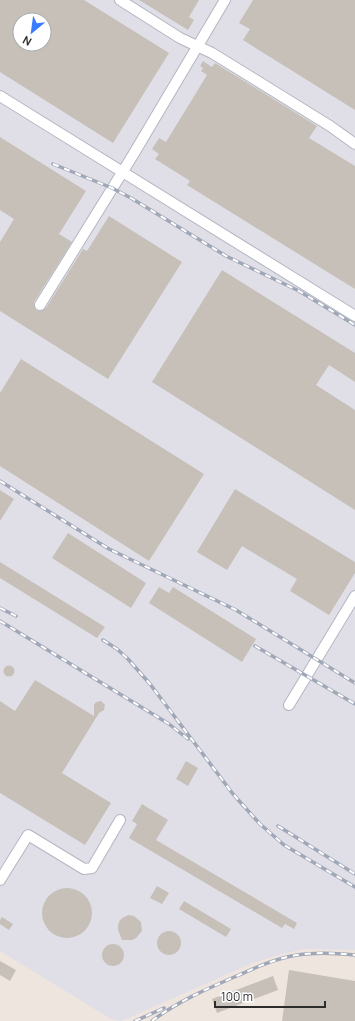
<svg xmlns="http://www.w3.org/2000/svg" width="355" height="1021" viewBox="0 0 355 1021" font-family="Manrope,sans-serif">
  <style>
    .industrial { fill: #e0dfe7; fill-rule: evenodd }
    .building { fill: #c6c0b9; fill-rule: evenodd }
    .lines { fill: none; stroke-linecap: round; stroke-linejoin: round }
    .minor-casing { stroke: #b2b6c0; stroke-width: 12 }
    .minor { stroke: #fff; stroke-width: 10 }
    .rail-casing { stroke: #a0a7b7; stroke-width: 3.5 }
    .rail { stroke: #fff; stroke-width: 2; stroke-dasharray: 6; stroke-linecap: butt }
  </style>
  <rect width="100%" height="100%" fill="#eee5de"/>
  <path class="industrial" d="M0 0H355V950L304 949 275 956 250 964 129 1018 121 1021 111 1019 0 951ZM20 20H44V44H20Z"/>
  <path class="building" d="M0 0H84L169 53 113 143 0 72ZM20 20H44V44H20Z
    M139 0H199L189 17 194 20 188 30Z
    M253 0H355V110L243 40 250 29 239 23Z
    M203 61 212 67 215 63 317 126 309 138 355 166V289L187 185 190 181 155 159 159 154 152 149 159 138 166 142 207 75 201 71 203 68 200 66Z
    M0 137 86 191 59 234 72 242 34 302V305L36 310 40 311 46 308 83 249 87 251 109 216 182 262 108 379 0 311V242L14 219 0 210Z
    M222 270 355 353V382L329 365 316 385 355 410V510L152 382Z
    M21 359 204 474 149 561 0 466V393Z
    M235 489 355 562V573L329 615 290 591 297 579 242 546 227 570 197 552Z
    M0 490 14 499 0 521Z
    M68 533 146 583 131 608 52 558Z
    M0 562 105 627 97 638 0 578Z
    M159 587 169 593 173 587 256 639 242 662 149 603Z
    M3.5 671a5.5 5.5 0 1 1 11 0a5.5 5.5 0 1 1-11 0Z
    M35 680 94 716V705L96 702 101 701 105 705 104 710 99 713 62 773 111 803 85 845 0 793V701L15 711Z
    M186 761 198 768 188 786 176 779Z
    M142 804 168 820 156 840 297 923 294 929 285 924 282 928 129 838 137 824 132 821Z
    M157 886 169 893 162 904 150 898Z
    M42 913a25 25 0 1 1 50 0a25 25 0 1 1-50 0Z
    M184 901 231 929 226 937 179 909Z
    M129 915 134 916 141 922 142 931 136 938 132 940H122L118 930V925L120 920 124 917Z
    M2 917 13 924 9 930 0 924V920Z
    M157 943a12 12 0 1 1 24 0a12 12 0 1 1-24 0Z
    M102 955a11 11 0 1 1 22 0a11 11 0 1 1-22 0Z
    M0 961 16 970 10 981 0 975Z
    M289 970 355 981V1021H282Z
    M273 976 278 990 217 1013 212 999Z"/>
  <g class="lines">
    <g class="minor-casing">
      <path id="minor" d="M120 0 180 38 212 53 330 126 355 144
        M0 96 355 316
        M40 305 133 155 225 0
        M289 705 355 596
        M0 880 28 835 84 869 92 868 120 820"/>
    </g>
    <use href="#minor" class="minor"/>
    <g class="rail-casing">
      <path id="rail" d="M53 164 112 188 131 198 226 256 299 291 355 325
        M0 481 109 549 236 610 355 683
        M0 608 16 616
        M0 621 169 724 188 739
        M103 640 117 649 128 659 150 684 233 794 260 824 284 845 355 887
        M255 646 355 704
        M278 826 355 874
        M135 1021 164 1008
        M152 1021C178 1001 209 988 239 975 257 967 277 958 297 955 316 952 336 953 355 955"/>
    </g>
    <use href="#rail" class="rail"/>
  </g>
  <g transform="translate(32 32) rotate(209)"><circle r="19" fill="#ffffff" stroke="#ababab"/>
  <path d="M0-3L7 15L0 10L-7 15Z" fill="#3a7cff"/>
  <text y="-6" font-size="11" font-weight="bold" text-anchor="middle" fill="#2c2c2c">N</text>
  </g>
  <path d="M215 1001v6h110v-6" fill="none" stroke="#2c2c2c" stroke-width="2"/>
  <text x="221" y="1001" font-size="12" fill="#2c2c2c" stroke="#ffffff" stroke-width="3" paint-order="stroke">100 m</text>
</svg>
